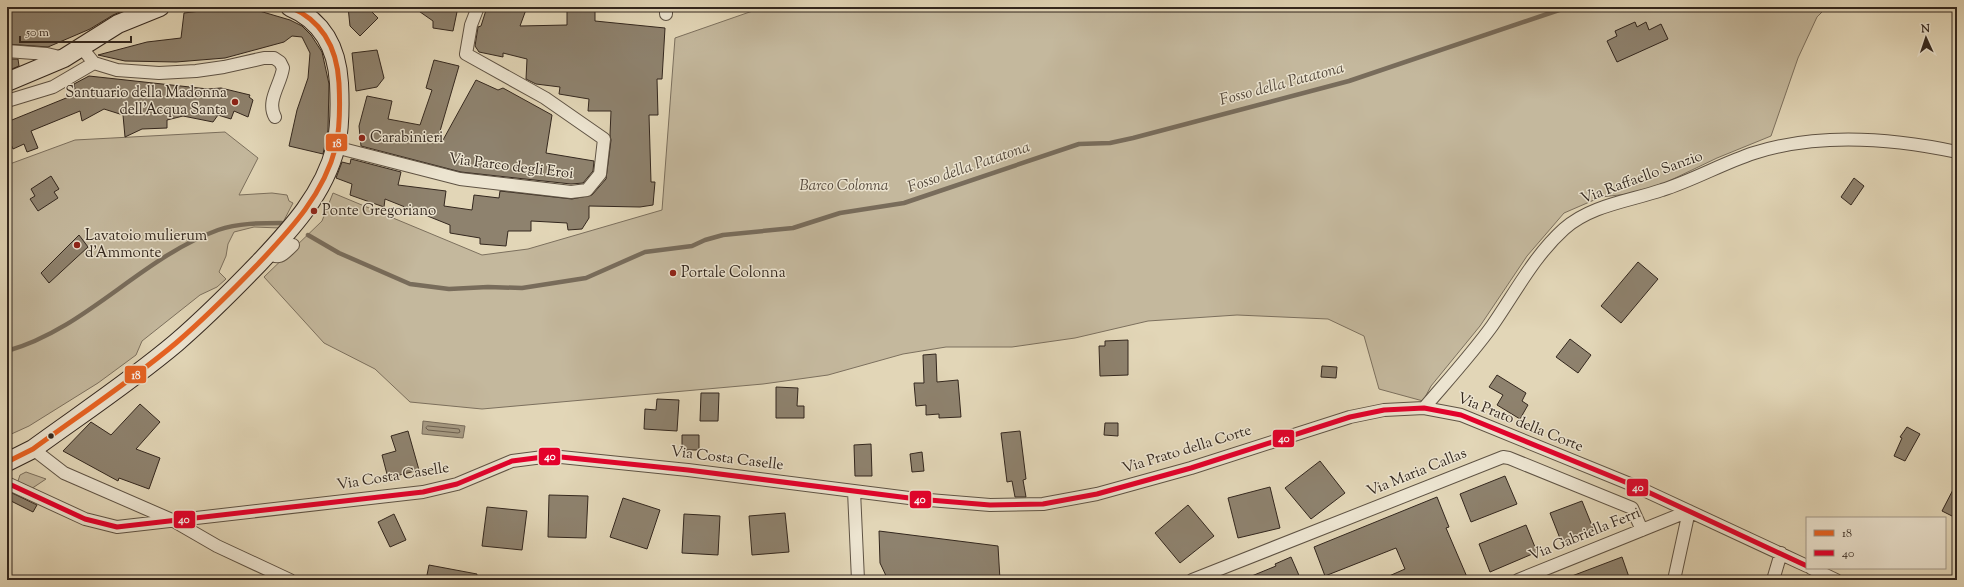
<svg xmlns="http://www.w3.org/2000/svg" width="1964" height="587" viewBox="0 0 1964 587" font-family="'Sorts Mill Goudy',serif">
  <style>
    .green { fill: #c4b89d; stroke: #7c705e }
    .water { fill: #a69a83; stroke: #786c5b }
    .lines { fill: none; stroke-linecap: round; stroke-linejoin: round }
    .shore { stroke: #6c6050; stroke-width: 1 }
    .stream { stroke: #786c5b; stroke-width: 4.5 }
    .building { fill: #8e826e; stroke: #33271e }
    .street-casing { stroke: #5f5344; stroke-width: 14 }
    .secondary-casing { stroke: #33271e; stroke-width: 20 }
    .street { stroke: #ece4d0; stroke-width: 12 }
    .secondary { stroke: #ece4d0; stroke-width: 18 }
    .bus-1-casing { stroke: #ece4d0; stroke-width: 8 }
    .bus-2-casing { stroke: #ece4d0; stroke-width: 8 }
    .bus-1 { stroke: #e86222; stroke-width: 5 }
    .bus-2 { stroke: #e4002b; stroke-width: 5 }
    .poi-dot { fill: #8f2418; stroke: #ece4d0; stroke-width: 1.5 }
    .bus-dot { fill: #33271e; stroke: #ece4d0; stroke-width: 1.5 }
    .labels { text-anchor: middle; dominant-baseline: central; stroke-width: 3; stroke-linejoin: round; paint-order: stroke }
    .poi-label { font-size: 15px; fill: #33271e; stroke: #ece4d0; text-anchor: start }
    .street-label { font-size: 15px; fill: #33271e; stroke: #ece4d0 }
    .park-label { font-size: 15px; font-style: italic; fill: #574b3e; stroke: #ece4d0 }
    .water-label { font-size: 16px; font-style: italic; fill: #564a3c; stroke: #ece4d0 }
    .line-badge { stroke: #ece4d0; stroke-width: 1.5 }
    .badge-label { font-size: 11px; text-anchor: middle; font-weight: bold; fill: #fff }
  </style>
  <rect width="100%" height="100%" fill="#e2d6b7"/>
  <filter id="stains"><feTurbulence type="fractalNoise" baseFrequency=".005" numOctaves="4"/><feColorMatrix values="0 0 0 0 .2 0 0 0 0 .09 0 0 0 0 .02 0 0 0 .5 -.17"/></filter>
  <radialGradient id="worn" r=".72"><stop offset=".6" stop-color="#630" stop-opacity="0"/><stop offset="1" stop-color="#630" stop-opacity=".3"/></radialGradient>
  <path class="green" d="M764 7H1827L1817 17 1798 58 1771 136 1717 158 1646 192 1601 197 1564 213 1527 256 1480 326 1431 386 1423 401 1379 389 1364 336 1328 319 1237 315 1148 321 1075 338 1012 347H946L903 354 828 375 763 384 482 409 410 402 375 369 324 343 264 277 322 221 333 193 482 255 528 249 662 210 675 38Z
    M225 132 258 158 239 195 272 193 287 195 289 201 293 203 280 228 254 227 234 232 228 244 226 256 219 272 226 279 217 287 200 295 142 341 136 355 98 383 29 426 7 436V165L75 140Z
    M26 472 46 479 31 489 19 484 18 481 20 475Z"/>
  <path class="water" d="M423 421 465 426 463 438 422 434Z"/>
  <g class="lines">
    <path class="shore" d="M428 426 459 429 460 432 458 433 428 430 426 428Z"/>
    <path class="stream" d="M308 235 339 253 410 284 449 289 488 287 522 288 586 278 645 252 692 246 705 240 723 235 793 228 840 213 904 203 1079 144 1110 143 1133 138 1349 81 1568 7
      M7 351C86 329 141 258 218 230 238 223 261 223 282 223"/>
  </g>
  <path class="building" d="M7 7H132L113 15 90 29 48 47 7 44Z
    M348 7H367L378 18 360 36 350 26Z
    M413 7H458L453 31 433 28V21Z
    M487 7H527L520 26 567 25V7H595V21L665 28 662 79H657L658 115H649L651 182H655L653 205 640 207 589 206V218L582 229 568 230 567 223 531 221V231H508L506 246 480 244V238L450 233V225L385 199 384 207 350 195 352 184 336 178 342 162 350 164 351 159 401 172 398 185 446 191 444 206 472 210 474 195 499 198 500 191 572 199 592 195 606 179 611 140 610 135 611 111H588L589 99 559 94 560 87 536 84 526 79 527 59 503 53V57L479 52 475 46 478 27 481 26Z
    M209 10H256L290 20 302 26 311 35 322 52 329 84 328 130 323 154 289 146 297 110 308 78 310 53 302 37 292 36 284 42 225 58 176 62 125 61 98 55 147 42 181 38 184 13Z
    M1635 22 1637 27 1646 22 1649 30 1661 24 1668 39 1617 62 1607 41 1617 36 1615 31Z
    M377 50 384 78 377 87 356 91 352 53Z
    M7 59H18L19 66 7 71Z
    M434 60 459 66 438 138 443 140 476 80 498 90 503 88 552 115 546 153 594 161 593 171 583 183 571 184 461 172 361 146 359 126 367 96 392 101 388 119 420 125 432 90 426 88Z
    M89 76 208 89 221 88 250 95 249 97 253 100 248 117 234 111 231 119 218 115 213 122 183 116 167 120V128L142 129 125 137 123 115 104 109 82 121 80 111 31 131 38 148 27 152 24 144 13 149 7 135V122L76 94 74 84Z
    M51 176 59 189 54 192 58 198 38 211 30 199 35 196 31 189Z
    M1854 178 1864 186 1851 205 1841 197Z
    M79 235 88 247 49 283 41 273Z
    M1638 262 1658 279 1621 323 1601 306Z
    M1570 339 1591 355 1578 373 1556 357Z
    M1128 340V375L1100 376 1099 346H1105V341Z
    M936 354 937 382 958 380 961 417 939 418V414L926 415V405L916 406 914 383H924L923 355Z
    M1322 366 1337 367 1336 378 1321 377Z
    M1497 375 1526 393 1522 401 1528 405 1520 419 1497 405 1503 395 1489 387Z
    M776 387 798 388 797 406H804V418H776Z
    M701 393H719L718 421H700Z
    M657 399 679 400 677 431 644 429 645 409 656 410Z
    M140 404 160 422 136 449 160 458 149 489 119 478 118 481 63 451 91 422 111 435Z
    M1105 423H1118V436L1104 435Z
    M1907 427 1920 434 1905 461 1894 456 1902 438 1900 437Z
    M408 431 419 470 388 478 382 455 396 451 391 436Z
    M1020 431 1026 479 1023 480 1026 497H1015L1012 481 1007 482 1001 433Z
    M682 435H699V450H682Z
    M871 444 872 476H855L854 445Z
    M922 452 924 471 912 472 910 454Z
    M1320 461 1345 493 1311 519 1285 488Z
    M1505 476 1517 504 1471 522 1460 494Z
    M1957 482V507L1952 516 1942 511Z
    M1270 487 1280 528 1238 538 1228 498Z
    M12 493 37 505 33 512 7 499V494Z
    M549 495 588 496 586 538 548 537Z
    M1437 497 1449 527 1446 528 1467 577 1459 580H1380L1405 569 1396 548 1325 576 1314 547Z
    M623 498 660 510 647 549 610 537Z
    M1582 501 1593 528 1561 541 1550 513Z
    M1188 505 1214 536 1180 563 1155 533Z
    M487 507 527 511 522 550 482 546Z
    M785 513 789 552 752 555 749 516Z
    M394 514 406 540 390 547 378 522Z
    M684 514 720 516 718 555 682 553Z
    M1526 525 1537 552 1490 572 1479 544Z
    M879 531 998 546 1000 580H888L880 563Z
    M1291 557 1301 580H1242L1276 566 1275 564Z
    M1622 557 1630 580H1564V579Z
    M429 565 477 574 476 580H426Z"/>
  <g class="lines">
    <g class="street-casing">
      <path id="street" d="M666 14V7
        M82 48 94 63 117 70 159 73 196 71 224 67 264 58H274L280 62 283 68C281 84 266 101 275 117
        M7 51 47 54 64 58
        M7 101 53 87 94 63
        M335 147 460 179 571 192 587 190 600 174 604 139 545 98 466 54 471 25 478 7
        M269 253C280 261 284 253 293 245
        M1424 408C1447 381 1471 355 1492 326 1515 293 1534 256 1564 229 1591 205 1630 201 1662 190 1694 180 1723 163 1754 153 1820 132 1891 138 1957 152
        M33 449 64 473 172 520 217 546 290 580
        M7 483 85 519 117 527 423 492 457 484 512 461 551 456 688 470 917 499 990 505 1043 504 1097 494 1191 468 1350 417 1384 410 1424 408 1461 415 1635 486 1807 566
        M854 491 858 580
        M1811 568 1836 580
        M1192 580 1503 457 1509 458 1632 508 1642 530
        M1518 580 1689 511 1674 580
        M1773 580 1781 553"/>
    </g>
    <g class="secondary-casing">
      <path id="secondary" d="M7 82 64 58 118 24 160 7
        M7 462 33 449C81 414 131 381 176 343 205 318 232 291 259 263 291 229 324 194 336 146 340 127 340 103 339 83 337 49 323 21 290 7"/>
    </g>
    <use href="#street" class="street"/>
    <use href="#secondary" class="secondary"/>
    <g class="bus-1-casing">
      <path id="bus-1" d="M7 462 33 449C81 414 131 381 176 343 205 318 232 291 259 263 291 229 324 194 336 146 340 127 340 103 339 83 337 49 323 21 290 7"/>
    </g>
    <g class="bus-2-casing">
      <path id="bus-2" d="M7 483 85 519 117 527 423 492 457 484 512 461 551 456 688 470 917 499 990 505 1043 504 1097 494 1191 468 1350 417 1384 410 1424 408 1461 415 1635 486 1807 566"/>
    </g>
    <use href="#bus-1" class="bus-1"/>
    <use href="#bus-2" class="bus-2"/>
  </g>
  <g class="poi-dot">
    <circle cx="235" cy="102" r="4"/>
    <circle cx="362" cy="138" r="4"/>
    <circle cx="314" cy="211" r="4"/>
    <circle cx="77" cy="245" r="4"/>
    <circle cx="673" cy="273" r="4"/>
  </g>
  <circle class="bus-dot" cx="51" cy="436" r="3.5"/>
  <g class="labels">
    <g class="poi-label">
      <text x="227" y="93" text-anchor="end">Santuario della Madonna<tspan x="227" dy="17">dell'Acqua Santa</tspan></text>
      <text x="370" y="138">Carabinieri</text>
      <text x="322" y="211">Ponte Gregoriano</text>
      <text x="85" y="236">Lavatoio mulierum<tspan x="85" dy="17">d’Ammonte</tspan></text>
      <text x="681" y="273">Portale Colonna</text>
    </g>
    <g class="street-label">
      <text transform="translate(511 167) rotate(7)">Via Parco degli Eroi</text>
      <text transform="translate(1642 178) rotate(-20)">Via Raffaello Sanzio</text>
      <text transform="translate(1520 423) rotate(22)">Via Prato della Corte</text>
      <text transform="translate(1187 450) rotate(-17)">Via Prato della Corte</text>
      <text transform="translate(727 459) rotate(7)">Via Costa Caselle</text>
      <text transform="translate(1417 473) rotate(-22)">Via Maria Callas</text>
      <text transform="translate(393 477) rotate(-9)">Via Costa Caselle</text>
      <text transform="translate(1585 535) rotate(-22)">Via Gabriella Ferri</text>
    </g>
    <g class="park-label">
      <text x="844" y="186">Barco Colonna</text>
    </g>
    <g class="water-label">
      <text transform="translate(1282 85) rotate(-15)">Fosso della Patatona</text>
      <text transform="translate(969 168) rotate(-19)">Fosso della Patatona</text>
    </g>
  </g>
  <g class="line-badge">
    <rect x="325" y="133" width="23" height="19" rx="4" fill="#e86222"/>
    <rect x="124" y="365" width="23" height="19" rx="4" fill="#e86222"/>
    <rect x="1272" y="429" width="23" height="19" rx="4" fill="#e4002b"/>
    <rect x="538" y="447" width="23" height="19" rx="4" fill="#e4002b"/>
    <rect x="1626" y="478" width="23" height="19" rx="4" fill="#e4002b"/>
    <rect x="909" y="490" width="23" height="19" rx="4" fill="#e4002b"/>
    <rect x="173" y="510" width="23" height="19" rx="4" fill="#e4002b"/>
  </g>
  <g class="badge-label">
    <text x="337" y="147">18</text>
    <text x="136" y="379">18</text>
    <text x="1284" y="442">40</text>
    <text x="550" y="460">40</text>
    <text x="1638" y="491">40</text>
    <text x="920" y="503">40</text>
    <text x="184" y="523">40</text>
  </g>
  <rect width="1964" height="587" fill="none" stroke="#e2d6b7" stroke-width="24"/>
  <rect x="8" y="8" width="1948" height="571" fill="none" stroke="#33271e" stroke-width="2"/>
  <rect x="12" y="12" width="1940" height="563" fill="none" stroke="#33271e"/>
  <rect x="1806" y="517" width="140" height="52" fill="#ece4d0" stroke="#a29889"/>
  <rect x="1814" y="530" width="20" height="6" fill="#e86222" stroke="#a29889"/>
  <text x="1842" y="537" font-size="12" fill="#33271e">18</text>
  <rect x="1814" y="550" width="20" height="6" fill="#e4002b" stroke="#a29889"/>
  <text x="1842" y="557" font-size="12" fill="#33271e">40</text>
  <g transform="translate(1926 38) rotate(357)" stroke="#ece4d0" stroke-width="3" paint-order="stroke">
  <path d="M0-3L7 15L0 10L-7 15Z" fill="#33271e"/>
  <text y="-6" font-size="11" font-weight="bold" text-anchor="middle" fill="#33271e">N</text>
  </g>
  <path d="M20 36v6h111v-6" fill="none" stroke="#33271e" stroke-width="2"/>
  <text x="26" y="36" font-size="12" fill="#33271e" stroke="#ece4d0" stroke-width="3" paint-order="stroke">50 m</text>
  <rect width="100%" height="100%" filter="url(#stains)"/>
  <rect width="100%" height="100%" fill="url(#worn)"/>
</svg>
